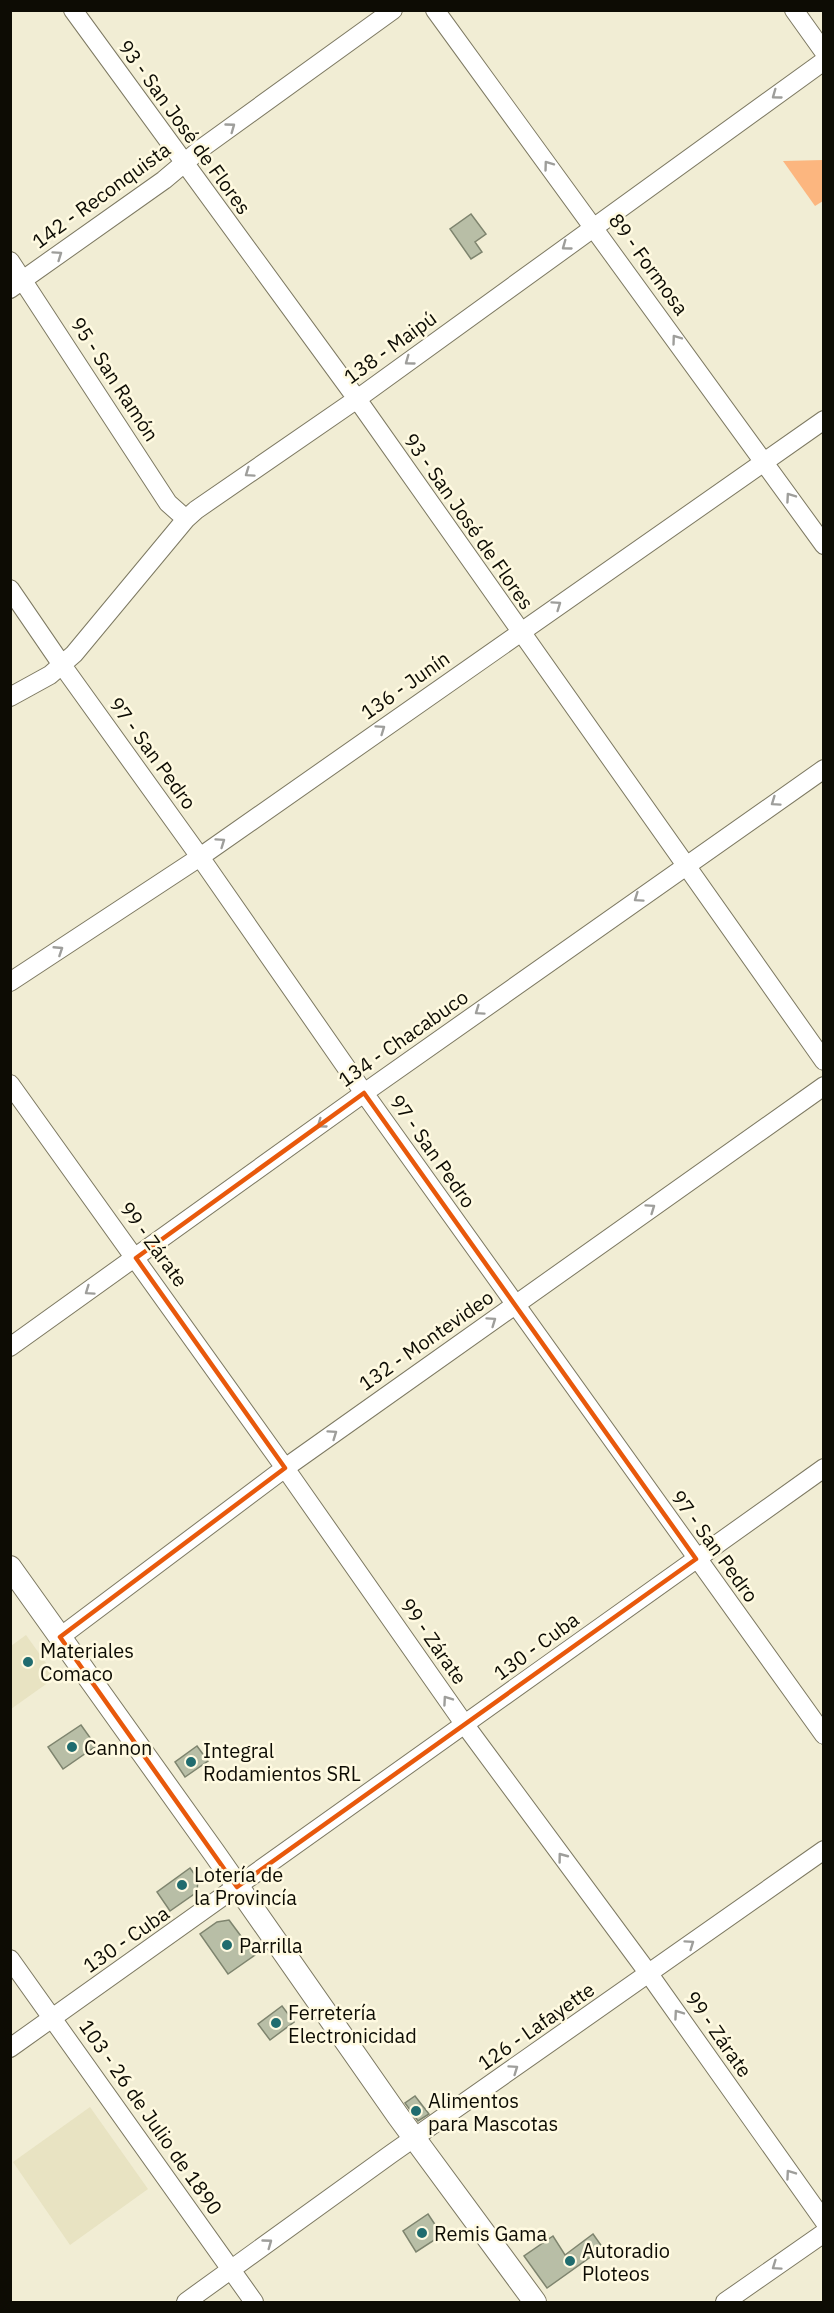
<svg xmlns="http://www.w3.org/2000/svg" width="834" height="2313" viewBox="0 0 834 2313" font-family="'IBM Plex Sans',sans-serif">
  <style>
    .built { fill: #e8e3c2 }
    .green { fill: #fcb67f }
    .building { fill: #b8bea6; stroke: #7e846e; stroke-width: 1.5 }
    .lines { fill: none; stroke-linecap: round; stroke-linejoin: round }
    .minor-casing { stroke: #7d7962; stroke-width: 20 }
    .tertiary-casing { stroke: #7d7962; stroke-width: 24 }
    .minor { stroke: #fff; stroke-width: 18 }
    .tertiary { stroke: #fff; stroke-width: 22 }
    .oneway { stroke: #9e9e9b }
    .marked { fill: none; stroke: #e8590c; stroke-width: 4.5; stroke-linejoin: round }
    .poi-dot { fill: #206c6f; stroke: #fffae1; stroke-width: 2 }
    .labels { text-anchor: middle; dominant-baseline: central; stroke-width: 5; stroke-linejoin: round; paint-order: stroke }
    .street-label { font-size: 20px; fill: #0d0c04; stroke: #fffae1 }
    .poi-label { font-size: 20px; fill: #0d0c04; stroke: #fffae1; text-anchor: start }
  </style>
  <rect width="100%" height="100%" fill="#f1edd4"/>
  <path class="built" d="M26 1635 56 1677 11 1709V1646Z
    M90 2107 148 2189 70 2245 13 2162Z"/>
  <path class="green" d="M823 160V201L815 206 783 161Z"/>
  <path class="building" d="M471 214 486 234 475 242 482 252 471 259 450 229Z
    M81 1725 96 1746 63 1769 48 1747Z
    M197 1746 208 1761 185 1777 175 1762Z
    M190 1868 198 1879 197 1892 170 1911 157 1892Z
    M229 1920 255 1955 228 1974 200 1934 217 1922Z
    M282 2006 294 2022 270 2040 258 2024Z
    M415 2096 429 2114 418 2121 405 2103Z
    M428 2214 442 2235 416 2252 403 2231Z
    M593 2234 603 2248 547 2288 524 2256 553 2236 565 2255Z"/>
  <g class="lines">
    <g class="minor-casing">
      <path id="minor" d="M73 10 357 399 824 1061
        M435 10 824 545
        M794 10 824 52
        M10 261 168 503 186 519
        M10 289 164 180 202 148 393 10
        M10 589 62 665 200 857 364 1093 824 1735
        M10 697 50 675 74 654 186 519 196 510 357 399 824 61
        M10 982 200 857 824 420
        M10 1084 285 1468 465 1725 649 1974 824 2221
        M10 1347 364 1093 824 769
        M60 1637 285 1468 824 1086
        M10 1959 254 2302
        M10 2048 824 1468
        M186 2302 391 2154 824 1850
        M725 2302 824 2233"/>
    </g>
    <g class="tertiary-casing">
      <path id="tertiary" d="M10 1567 215 1854 398 2116 535 2302"/>
    </g>
    <use href="#minor" class="minor"/>
    <use href="#tertiary" class="tertiary"/>
  </g>
  <defs><path id="oneway-chevron" d="M-2-3.5L2.5 0L-2 3.5" fill="none" stroke-width="1.6" stroke-linecap="round" stroke-linejoin="round" transform="scale(1.5)"/></defs>
  <g class="oneway">
    <use href="#oneway-chevron" transform="translate(776 95) rotate(144)"/>
    <use href="#oneway-chevron" transform="translate(231 127) rotate(-36)"/>
    <use href="#oneway-chevron" transform="translate(548 165) rotate(-126)"/>
    <use href="#oneway-chevron" transform="translate(566 246) rotate(144)"/>
    <use href="#oneway-chevron" transform="translate(58 255) rotate(-35)"/>
    <use href="#oneway-chevron" transform="translate(676 339) rotate(-126)"/>
    <use href="#oneway-chevron" transform="translate(409 361) rotate(144)"/>
    <use href="#oneway-chevron" transform="translate(249 473) rotate(145)"/>
    <use href="#oneway-chevron" transform="translate(790 497) rotate(-125)"/>
    <use href="#oneway-chevron" transform="translate(557 605) rotate(-35)"/>
    <use href="#oneway-chevron" transform="translate(381 729) rotate(-35)"/>
    <use href="#oneway-chevron" transform="translate(775 802) rotate(145)"/>
    <use href="#oneway-chevron" transform="translate(221 842) rotate(-35)"/>
    <use href="#oneway-chevron" transform="translate(638 898) rotate(145)"/>
    <use href="#oneway-chevron" transform="translate(59 950) rotate(-33)"/>
    <use href="#oneway-chevron" transform="translate(479 1011) rotate(145)"/>
    <use href="#oneway-chevron" transform="translate(321 1124) rotate(144)"/>
    <use href="#oneway-chevron" transform="translate(651 1208) rotate(-35)"/>
    <use href="#oneway-chevron" transform="translate(89 1291) rotate(145)"/>
    <use href="#oneway-chevron" transform="translate(492 1321) rotate(-35)"/>
    <use href="#oneway-chevron" transform="translate(333 1434) rotate(-35)"/>
    <use href="#oneway-chevron" transform="translate(447 1700) rotate(-125)"/>
    <use href="#oneway-chevron" transform="translate(562 1857) rotate(-127)"/>
    <use href="#oneway-chevron" transform="translate(690 1944) rotate(-35)"/>
    <use href="#oneway-chevron" transform="translate(678 2014) rotate(-125)"/>
    <use href="#oneway-chevron" transform="translate(514 2069) rotate(-35)"/>
    <use href="#oneway-chevron" transform="translate(790 2174) rotate(-125)"/>
    <use href="#oneway-chevron" transform="translate(268 2243) rotate(-36)"/>
    <use href="#oneway-chevron" transform="translate(776 2266) rotate(145)"/>
  </g>
  <path class="marked" d="M364 1093 696 1559 237 1887 60 1637 285 1468 136 1258Z"/>
  <g class="poi-dot">
    <circle cx="28" cy="1662" r="6"/>
    <circle cx="72" cy="1747" r="6"/>
    <circle cx="191" cy="1762" r="6"/>
    <circle cx="182" cy="1885" r="6"/>
    <circle cx="227" cy="1945" r="6"/>
    <circle cx="276" cy="2023" r="6"/>
    <circle cx="416" cy="2111" r="6"/>
    <circle cx="422" cy="2233" r="6"/>
    <circle cx="570" cy="2261" r="6"/>
  </g>
  <g class="labels">
    <g class="street-label">
      <text transform="translate(185 127) rotate(54)">93 - San José de Flores</text>
      <text transform="translate(101 195) rotate(-36)">142 - Reconquista</text>
      <text transform="translate(649 264) rotate(54)">89 - Formosa</text>
      <text transform="translate(390 347) rotate(-36)">138 - Maipú</text>
      <text transform="translate(115 379) rotate(57)">95 - San Ramón</text>
      <text transform="translate(469 521) rotate(55)">93 - San José de Flores</text>
      <text transform="translate(405 685) rotate(-35)">136 - Junín</text>
      <text transform="translate(153 753) rotate(54)">97 - San Pedro</text>
      <text transform="translate(403 1038) rotate(-35)">134 - Chacabuco</text>
      <text transform="translate(433 1151) rotate(55)">97 - San Pedro</text>
      <text transform="translate(154 1244) rotate(54)">99 - Zárate</text>
      <text transform="translate(426 1340) rotate(-35)">132 - Montevideo</text>
      <text transform="translate(715 1546) rotate(54)">97 - San Pedro</text>
      <text transform="translate(434 1641) rotate(55)">99 - Zárate</text>
      <text transform="translate(536 1646) rotate(-36)">130 - Cuba</text>
      <text transform="translate(126 1939) rotate(-35)">130 - Cuba</text>
      <text transform="translate(536 2026) rotate(-35)">126 - Lafayette</text>
      <text transform="translate(719 2034) rotate(55)">99 - Zárate</text>
      <text transform="translate(151 2117) rotate(55)">103 - 26 de Julio de 1890</text>
    </g>
    <g class="poi-label">
      <text x="40" y="1650">Materiales<tspan x="40" dy="23">Comaco</tspan></text>
      <text x="84" y="1747">Cannon</text>
      <text x="203" y="1750">Integral<tspan x="203" dy="23">Rodamientos SRL</tspan></text>
      <text x="194" y="1874">Lotería de<tspan x="194" dy="23">la Provincía</tspan></text>
      <text x="239" y="1945">Parrilla</text>
      <text x="288" y="2012">Ferretería<tspan x="288" dy="23">Electronicidad</tspan></text>
      <text x="428" y="2100">Alimentos<tspan x="428" dy="23">para Mascotas</tspan></text>
      <text x="434" y="2233">Remis Gama</text>
      <text x="582" y="2250">Autoradio<tspan x="582" dy="23">Ploteos</tspan></text>
    </g>
  </g>
  <rect width="834" height="2313" fill="none" stroke="#0d0c04" stroke-width="24"/>
</svg>
